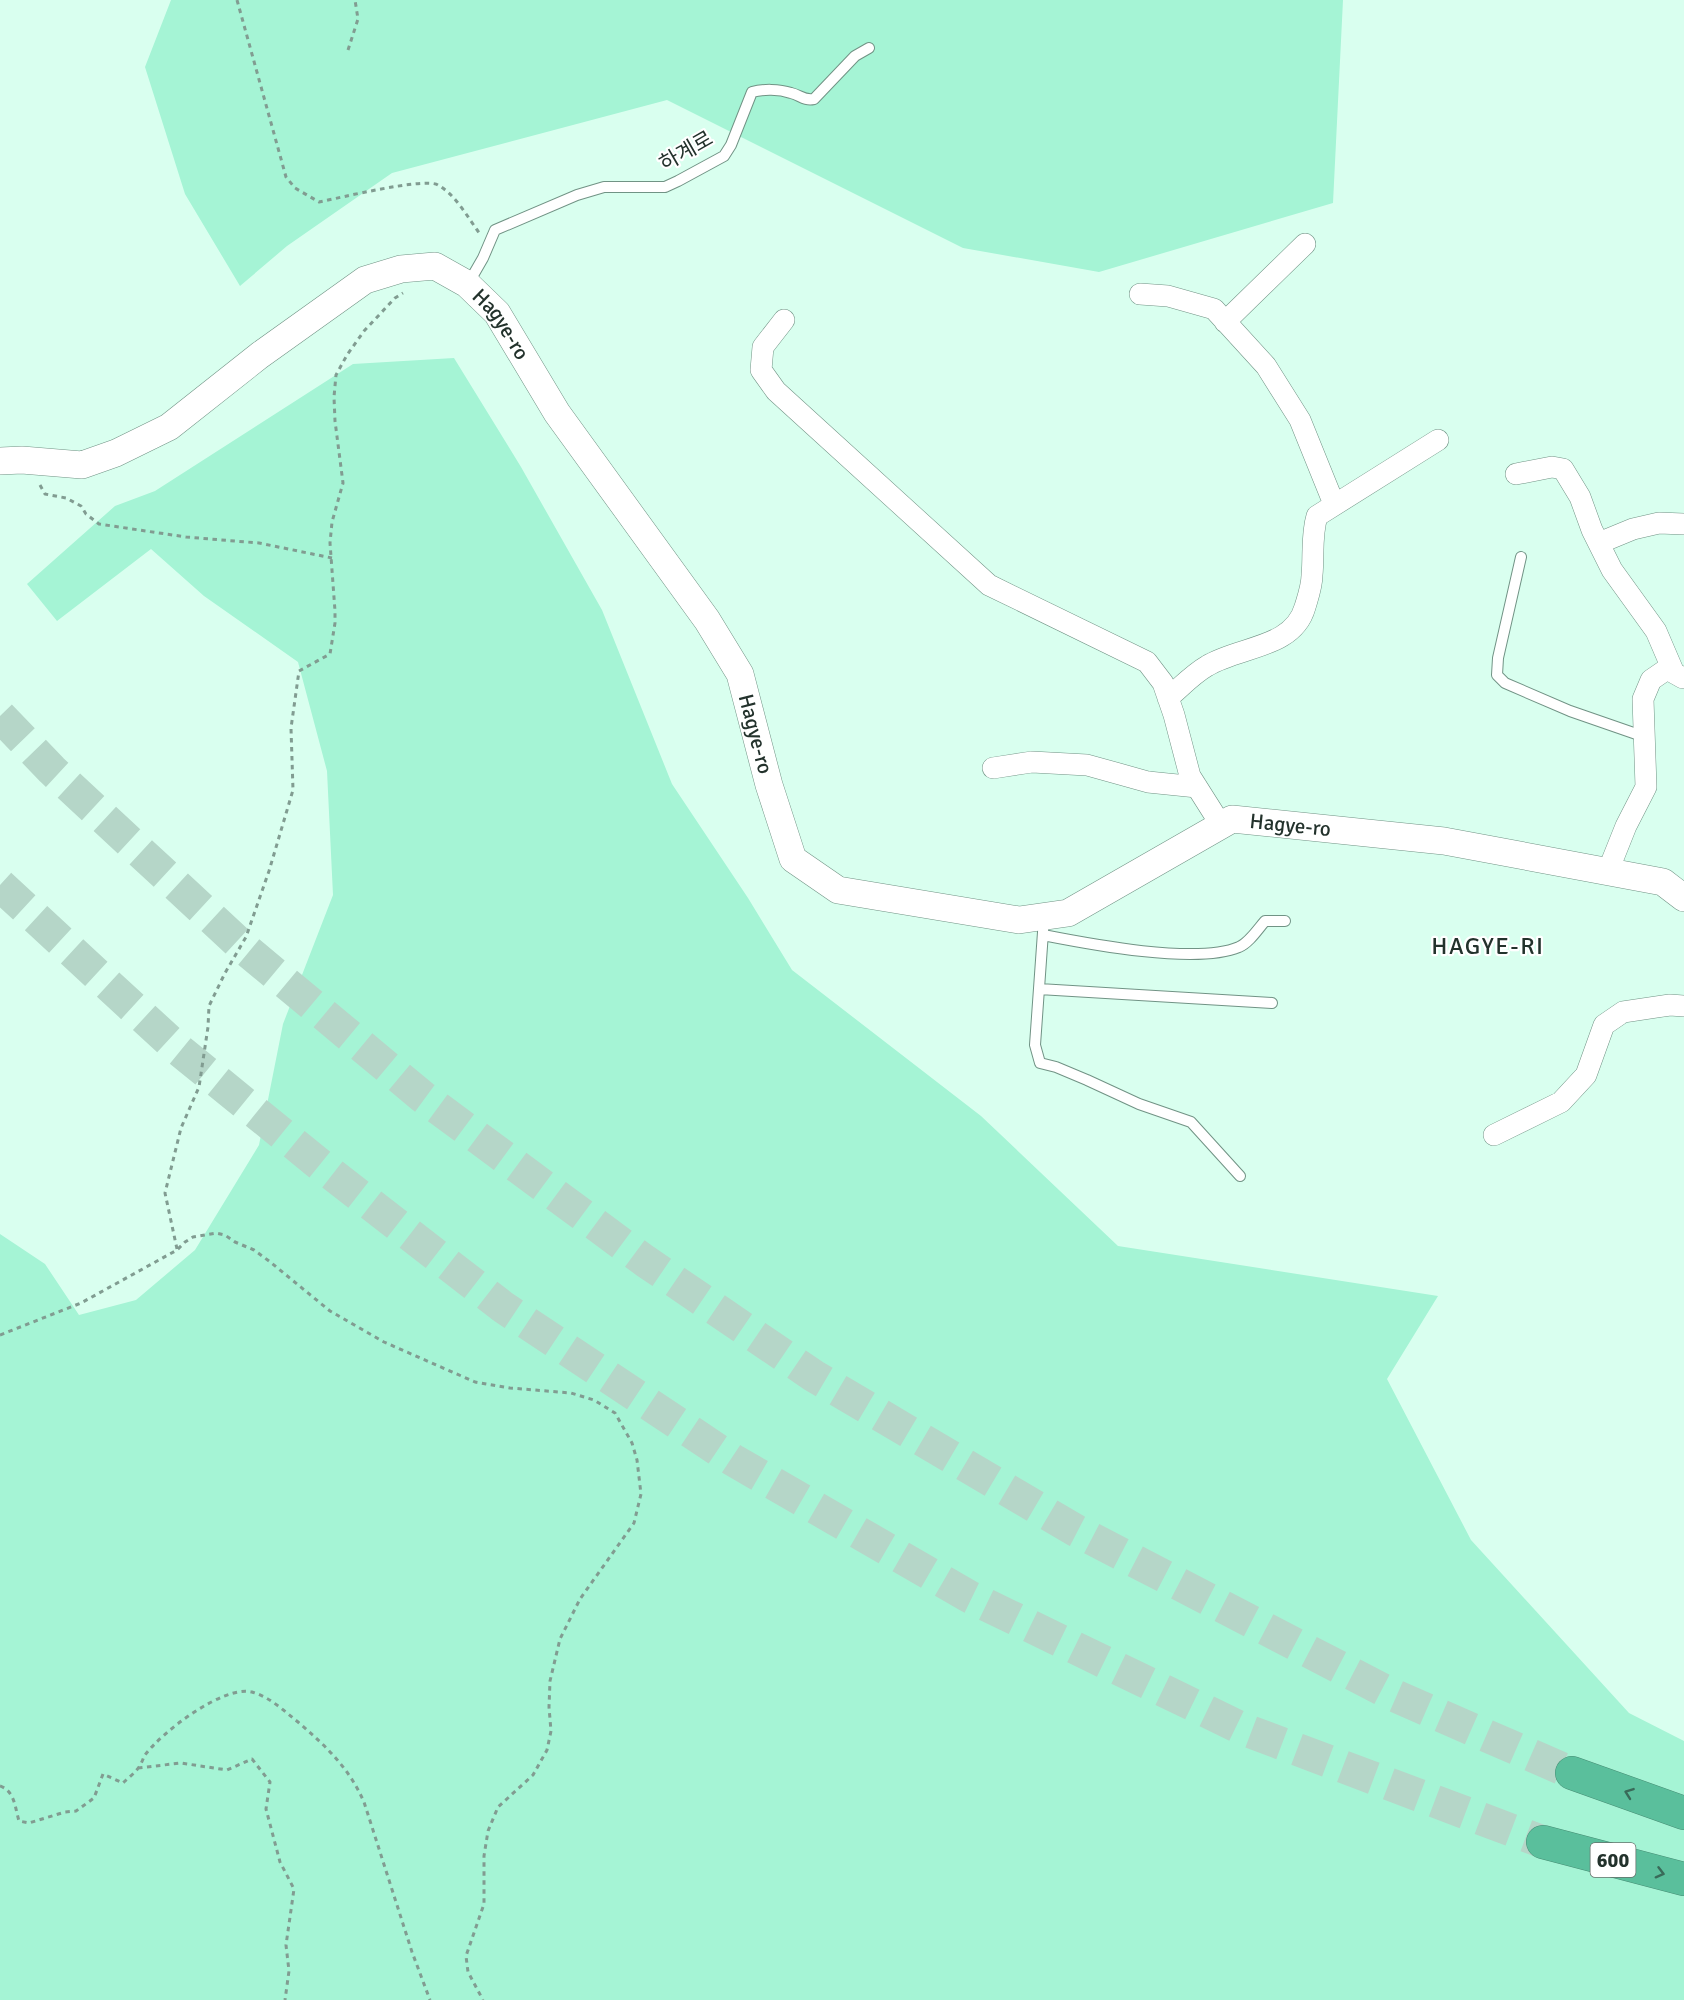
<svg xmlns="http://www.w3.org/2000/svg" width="1684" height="2000" viewBox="0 0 1684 2000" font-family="Signika,'Noto Sans KR',sans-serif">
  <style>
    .green { fill: #a5f4d5 }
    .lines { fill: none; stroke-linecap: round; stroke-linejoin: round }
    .motorway-tunnel { stroke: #b5d6c8; stroke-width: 33; stroke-dasharray: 33 16; stroke-linecap: butt }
    .service-casing { stroke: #719385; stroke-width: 12 }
    .minor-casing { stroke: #719385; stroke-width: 22 }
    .tertiary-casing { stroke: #719385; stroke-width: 28 }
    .motorway-casing { stroke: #478e75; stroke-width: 34 }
    .path { stroke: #819c91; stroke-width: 3; stroke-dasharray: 4.5 4.5; stroke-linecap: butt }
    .service { stroke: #fff; stroke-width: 10 }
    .minor { stroke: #fff; stroke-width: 21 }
    .tertiary { stroke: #fff; stroke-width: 27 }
    .motorway { stroke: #5abf9c; stroke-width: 33 }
    .oneway { stroke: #396a59 }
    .labels { text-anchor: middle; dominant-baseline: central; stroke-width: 4.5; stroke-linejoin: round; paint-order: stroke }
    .shield { fill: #fff; stroke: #65706b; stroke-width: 1.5 }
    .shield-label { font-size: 20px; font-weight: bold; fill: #23322c }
    .street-label { font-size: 21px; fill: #23322c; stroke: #fff }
    .quarter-label { font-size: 24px; letter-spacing: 1.5px; fill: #23322c; stroke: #fff }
  </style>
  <rect width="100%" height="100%" fill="#d9ffef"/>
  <path class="green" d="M171 0H1343L1333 203 1099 272 963 248 667 100 392 173 287 246 240 286 185 194 145 67Z
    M454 358 521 467 602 610 672 784 748 898 792 970 981 1116 1118 1246 1438 1296 1387 1379 1471 1540 1629 1713 1684 1741V2000H0V1234L45 1264 79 1315 136 1300 195 1250 259 1145 283 1024 333 895 327 771 298 662 204 596 151 549 57 621 27 584 115 506 155 491 353 364Z"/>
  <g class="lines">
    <path class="motorway-tunnel" d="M0 716 52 770 244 948 423 1097 645 1261 814 1376 1075 1530 1391 1694 1572 1773
      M0 885 179 1050 324 1168 503 1307 733 1460 970 1597 1243 1729 1543 1842"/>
    <g class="service-casing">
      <path id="service" d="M468 284 483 258 495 230 577 195 604 187H665L678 181 724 156 731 145 752 92C763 89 779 89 791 93 800 95 804 101 814 99L855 56 869 48
        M1521 557 1498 658 1497 675 1505 683 1570 711 1645 737
        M1044 918 1035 1045 1040 1063 1056 1067 1087 1080 1139 1104 1191 1122 1240 1176
        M1043 935C1089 944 1197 965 1239 947 1249 943 1258 929 1265 921H1285
        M1039 989 1272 1003"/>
    </g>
    <g class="minor-casing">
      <path id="minor" d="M1140 294 1168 296 1214 309 1266 366 1300 420 1334 504
        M784 320 763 347 761 370 776 391 989 585 1147 662 1163 683 1174 715 1190 776 1221 825
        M1225 322 1305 244
        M1516 474 1552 467 1563 469 1580 497 1592 530 1612 570 1656 631 1674 673
        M1599 543 1633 529 1659 523 1684 524
        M1168 698C1181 687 1193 674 1207 666 1239 646 1293 649 1305 607 1308 597 1312 586 1312 575 1314 555 1311 536 1317 516L1438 440
        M993 768 1032 762 1087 765 1148 782 1197 787
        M1608 871 1626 826 1646 787 1643 699 1651 680 1667 669 1683 678
        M1494 1135 1561 1102 1586 1075 1604 1025 1623 1012 1670 1005 1684 1006"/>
    </g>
    <g class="tertiary-casing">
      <g id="tertiary">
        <path id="s1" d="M0 461 22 460 82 465 116 453 169 427 260 355 365 280 401 269 435 266 467 284 497 313 557 413 707 620 740 674 769 785 793 859 838 890 1019 920 1068 913 1232 819 1444 841 1663 882 1684 898"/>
      </g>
    </g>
    <g class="motorway-casing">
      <path id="motorway" d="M1572 1773 1684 1813
        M1543 1842 1684 1879"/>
    </g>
    <path class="path" d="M237 0 286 177 295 188 319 202C339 198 425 177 438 185 456 195 468 218 480 234
      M348 50 358 19 355 0
      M40 485 45 494 66 498 81 506 86 514 99 524 186 537 259 543 332 558
      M177 1249 165 1193 181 1128 199 1087 208 1027 209 1006 225 973 246 937 269 871 293 790 291 728 299 671 330 654 335 623V611L330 543 332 522 343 483 335 421 334 397 336 375 347 355 364 331 395 298 403 293
      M0 1335 81 1303 177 1250 185 1242 193 1237 216 1233 225 1235 235 1242 254 1250 269 1261 330 1311 384 1342 475 1382 510 1388 571 1393 594 1400 615 1413 632 1443 637 1460 641 1494 634 1523 580 1599 560 1639 550 1681 549 1707 551 1731 547 1750 533 1775 498 1807 488 1831 484 1856V1904L466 1956 468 1972 483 2000
      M138 1768 181 1763 227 1770 252 1759 270 1782 266 1809 280 1862 294 1889 286 1945 289 1971 285 2000
      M0 1786C15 1791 15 1808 19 1821L29 1823 65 1812 76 1811 94 1798 103 1774 123 1783C128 1778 135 1773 139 1767 142 1763 143 1758 145 1755 162 1732 223 1685 252 1692 270 1697 284 1711 298 1722 326 1746 349 1768 364 1802L412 1952 430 2000"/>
    <use href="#service" class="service"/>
    <use href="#minor" class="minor"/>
    <use href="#tertiary" class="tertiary"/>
    <use href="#motorway" class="motorway"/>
  </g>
  <defs><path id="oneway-chevron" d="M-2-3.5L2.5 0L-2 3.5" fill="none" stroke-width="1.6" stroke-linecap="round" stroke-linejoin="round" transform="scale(1.5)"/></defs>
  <g class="oneway">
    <use href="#oneway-chevron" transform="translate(1629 1793) rotate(-160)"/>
    <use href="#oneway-chevron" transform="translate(1660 1873) rotate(15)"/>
  </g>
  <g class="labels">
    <rect class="shield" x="1590.5" y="1843" width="45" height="34" rx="4.5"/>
    <g class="shield-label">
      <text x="1613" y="1860">600</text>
    </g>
    <g class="street-label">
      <text transform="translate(686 151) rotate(-30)">하계로</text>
      <text stroke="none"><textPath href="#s1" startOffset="584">Hagye-ro</textPath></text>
      <text stroke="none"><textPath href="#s1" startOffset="1070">Hagye-ro</textPath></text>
      <text stroke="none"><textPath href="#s1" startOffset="1736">Hagye-ro</textPath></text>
    </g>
    <g class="quarter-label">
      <text x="1488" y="946">HAGYE-RI</text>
    </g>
  </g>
</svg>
